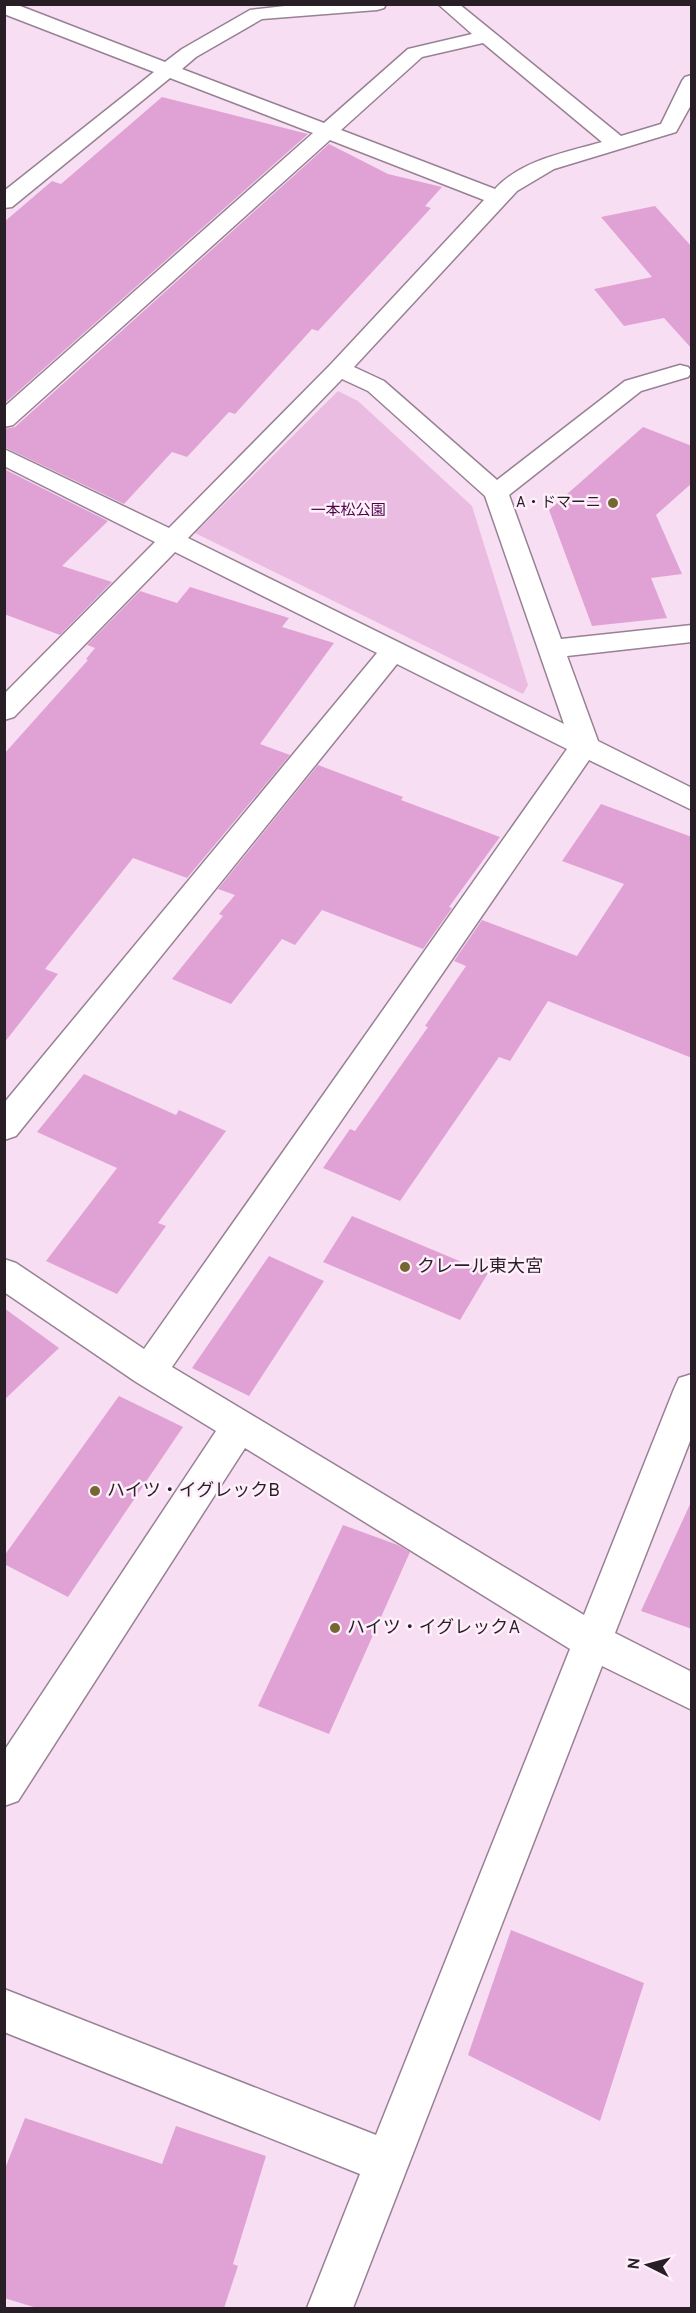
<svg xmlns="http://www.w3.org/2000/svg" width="696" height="2313" viewBox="0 0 696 2313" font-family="Overpass,'Noto Sans JP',sans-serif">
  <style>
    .green { fill: #ebbce2 }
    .building { fill: #e0a2d5 }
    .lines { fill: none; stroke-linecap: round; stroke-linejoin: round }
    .minor-casing { stroke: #988194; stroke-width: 3 }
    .minor { fill: #fff; fill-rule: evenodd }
    .poi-dot { fill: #756734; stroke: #ffeffb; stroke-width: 2 }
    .labels { text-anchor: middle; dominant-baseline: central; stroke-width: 5; stroke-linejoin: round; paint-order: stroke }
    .far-poi-label { font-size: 15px; fill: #271e26; stroke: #ffeffb; text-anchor: end }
    .far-park-label { font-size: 15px; fill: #4e0348; stroke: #ffeffb }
    .poi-label { font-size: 18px; fill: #271e26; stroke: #ffeffb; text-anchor: start }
  </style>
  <rect width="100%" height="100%" fill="#f8def3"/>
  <path class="green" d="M338 391 358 401 472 506 528 685 523 694 195 533Z"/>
  <path class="building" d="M162 97 308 134 4 404V222L52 181 61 184Z
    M329 144 388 174 442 187 425 206 431 208 318 331 312 329 235 414 229 412 187 457 172 452 124 504 4 447V429L15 427Z
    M655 206 692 247V349L664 318 624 326 594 289 652 277 601 217Z
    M643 427 692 446V483L656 515 682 574 651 578 667 618 592 626 549 510Z
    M4 469 108 521 62 566 112 582 60 635 4 614Z
    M190 587 289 618 282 627 334 643 260 744 290 755 187 878 133 858 45 969 58 974 4 1043V754L88 660 86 659 95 648 87 645 140 591 177 603Z
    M318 765 403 797 401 800 500 837 449 907 452 908 423 949 322 910 295 945 282 939 231 1004 172 979 223 916 219 914 235 895 218 889Z
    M601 804 692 837V1058L548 1001 510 1061 499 1057 400 1201 323 1168 350 1129 355 1131 428 1027 425 1026 466 966 454 961 482 920 577 956 624 884 562 861Z
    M84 1074 176 1115 179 1110 226 1131 158 1223 166 1226 117 1294 46 1261 117 1168 37 1132Z
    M352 1216 488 1273 460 1320 323 1262Z
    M269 1256 324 1281 249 1396 192 1368Z
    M4 1308 59 1348 4 1400Z
    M119 1396 183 1427 68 1597 4 1564V1556Z
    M692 1500V1629L641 1611Z
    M343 1525 398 1545 410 1552 329 1734 258 1706Z
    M511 1930 644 1983 600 2121 468 2055Z
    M25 2118 162 2164 176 2126 266 2156 233 2264 238 2266 224 2308H37L4 2298V2171Z"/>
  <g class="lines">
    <g class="minor-casing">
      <path id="minor" d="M4 4H15L165 62 182 49 250 10 302 4H386L384 8 377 10 262 19 196 57 182 69 324 123 408 49 472 34 438 4H459L621 136 661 124 682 81 685 77 692 75V103L676 132 554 169 517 191 354 367 384 381 497 480 625 381 680 365 688 367 692 372 688 377 641 391 509 495 561 639 692 625V642L567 656 598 741 692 788V810L589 760 172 1367 584 1615 674 1389 679 1378 692 1374V1436L615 1633 692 1672V1710L602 1666 353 2308H307L360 2174 4 2032V1989L376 2135 570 1649 245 1448 18 1801 4 1806V1751L216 1431 136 1382 4 1292V1259L16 1263 144 1349 567 749 397 664 16 1136 4 1140V1103L377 653 175 552 14 717 4 720V694L155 542 4 466V449L169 528 331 364 484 200 330 140 13 425 4 427V407L313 133 170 78 12 207 4 208V191L154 72 4 14ZM483 43 602 142C567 152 521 160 495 189L341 130 422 57ZM342 379 368 391 485 496 564 724 188 538Z"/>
    </g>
    <use href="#minor" class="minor"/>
  </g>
  <g class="poi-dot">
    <circle cx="613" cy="503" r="6"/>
    <circle cx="405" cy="1267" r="6"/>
    <circle cx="95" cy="1491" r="6"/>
    <circle cx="335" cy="1628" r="6"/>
  </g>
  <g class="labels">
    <g class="far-poi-label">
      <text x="601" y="503">A・ドマーニ</text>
    </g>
    <g class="far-park-label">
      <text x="348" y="511">一本松公園</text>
    </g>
    <g class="poi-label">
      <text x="417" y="1267">クレール東大宮</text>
      <text x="107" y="1491">ハイツ・イグレックB</text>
      <text x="347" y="1628">ハイツ・イグレックA</text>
    </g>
  </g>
  <rect width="696" height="2313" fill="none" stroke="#271e26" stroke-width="12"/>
  <g transform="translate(648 2265) rotate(276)" stroke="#ffeffb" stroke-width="4.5" paint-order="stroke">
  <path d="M0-4.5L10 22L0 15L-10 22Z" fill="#271e26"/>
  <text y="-9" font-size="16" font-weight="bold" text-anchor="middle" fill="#271e26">N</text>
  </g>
</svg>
